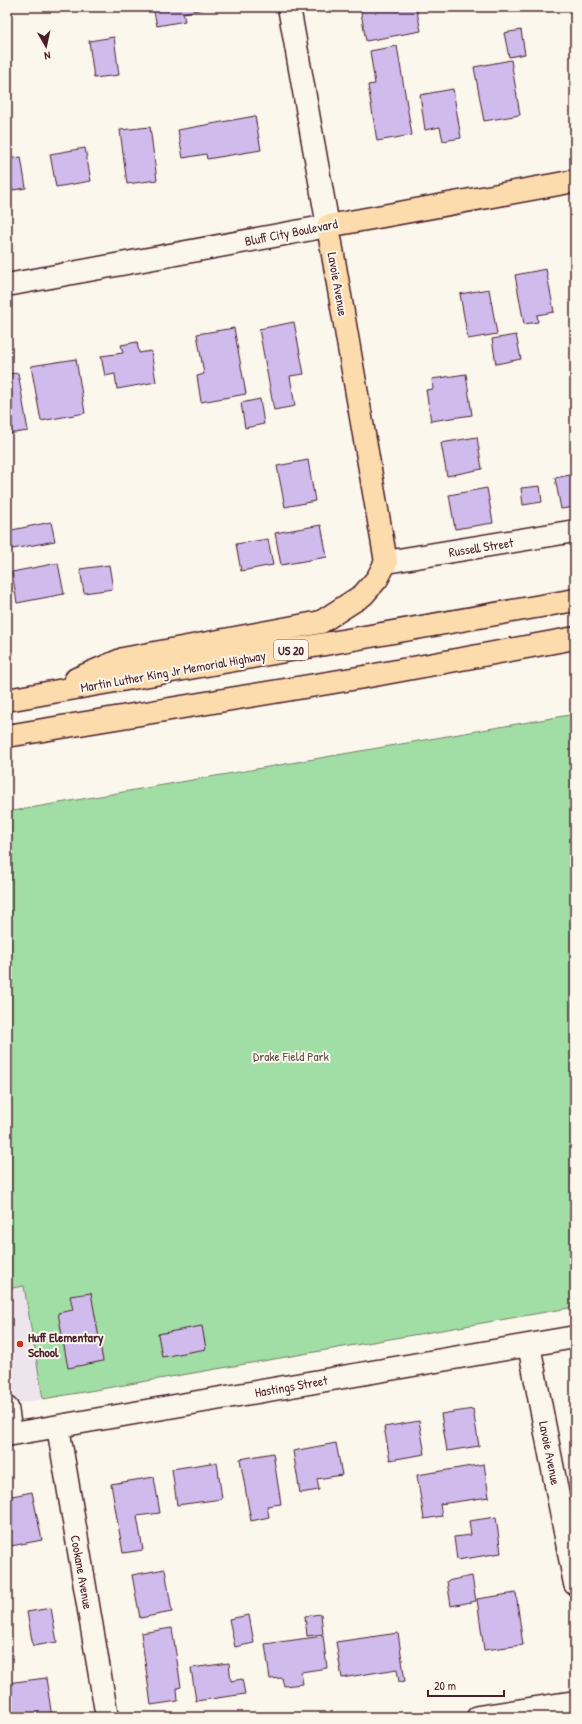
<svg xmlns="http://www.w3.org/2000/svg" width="582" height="1724" viewBox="0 0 582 1724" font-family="'Patrick Hand',sans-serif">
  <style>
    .built { fill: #eee5ec }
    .green { fill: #a1dea5; stroke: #767e68 }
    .building { fill: #cfbced; stroke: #4a1f2b }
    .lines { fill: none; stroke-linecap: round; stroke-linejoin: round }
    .minor-casing { stroke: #4a1f2b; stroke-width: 25 }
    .major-casing { stroke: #4a1f2b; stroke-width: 25 }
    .highway-casing { stroke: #4a1f2b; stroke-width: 25 }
    .minor { stroke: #fbf7ec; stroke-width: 22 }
    .major { stroke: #fcdcac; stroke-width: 22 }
    .highway { stroke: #fcdcac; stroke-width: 22 }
    .poi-dot { fill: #c8321e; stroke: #fbf7ec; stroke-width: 1.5 }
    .labels { text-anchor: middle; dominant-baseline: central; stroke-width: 4; stroke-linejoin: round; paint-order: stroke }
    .shield { fill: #fbf7ec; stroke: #7f6065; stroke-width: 1 }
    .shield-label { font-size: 12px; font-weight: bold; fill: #4a1f2b }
    .street-label { font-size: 13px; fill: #4a1f2b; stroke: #fbf7ec }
    .park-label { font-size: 13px; fill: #604f4a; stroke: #fbf7ec }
    .poi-label { font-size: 13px; font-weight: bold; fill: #4a1f2b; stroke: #fbf7ec; text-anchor: start }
  </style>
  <rect width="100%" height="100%" fill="#fbf7ec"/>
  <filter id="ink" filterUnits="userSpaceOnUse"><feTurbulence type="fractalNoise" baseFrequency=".025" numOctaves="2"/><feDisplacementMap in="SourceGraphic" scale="8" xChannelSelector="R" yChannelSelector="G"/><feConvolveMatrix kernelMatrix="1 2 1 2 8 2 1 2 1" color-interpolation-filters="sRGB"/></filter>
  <g filter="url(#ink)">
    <path class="built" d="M24 1286 43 1399 7 1405V1289Z"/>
    <path class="green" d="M575 714V1307L43 1399 24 1286 7 1289V812Z"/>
    <path class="building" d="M153 7H213L183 13 185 21 157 26Z
      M360 7H416L421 31 366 41Z
      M521 30 525 54 509 57 504 33Z
      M114 37 119 75 94 78 89 41Z
      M397 46 412 135 377 141 368 85 375 84 370 51Z
      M511 60 520 115 484 121 474 67Z
      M453 89 461 138 443 141 440 127 425 130 420 95Z
      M255 116 261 150 207 159 206 154 183 158 178 130Z
      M150 127 157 180 127 184 120 130Z
      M85 148 91 181 56 187 50 154Z
      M21 157 26 188 7 191V159Z
      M546 269 554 312 537 315 538 322 524 324 515 275Z
      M489 289 497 334 468 339 460 294Z
      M294 322 304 374 290 376 295 406 274 410 259 329Z
      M234 328 246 394 201 402 197 376 204 374 197 334Z
      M516 335 521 359 496 364 492 339Z
      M137 342 139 353 151 351 156 382 117 389 115 374 105 376 101 356 123 353 121 345Z
      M76 359 85 413 41 421 31 366Z
      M18 373 28 431 7 434V374Z
      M466 374 472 415 431 421 426 390 433 389 432 379Z
      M260 399 264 424 245 428 241 403Z
      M477 437 482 469 447 476 441 443Z
      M308 460 315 501 285 507 277 466Z
      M575 474V507L561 509 555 478Z
      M540 486 542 502 523 505 521 488Z
      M487 488 493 523 455 529 449 495Z
      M51 522 55 541 7 550V531Z
      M321 525 327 557 281 565 275 533Z
      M268 539 273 565 241 571 236 544Z
      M58 563 64 594 17 603 12 572Z
      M109 565 113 589 84 593 80 569Z
      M91 1293 103 1361 68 1368 58 1313 73 1310 70 1296Z
      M202 1326 206 1349 162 1357 158 1334Z
      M473 1409 479 1446 447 1451 441 1414Z
      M419 1421 425 1454 390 1460 384 1427Z
      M336 1443 342 1475 317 1479 319 1490 300 1493 293 1451Z
      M273 1453 281 1504 267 1506 269 1517 251 1521 240 1459Z
      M217 1462 222 1499 177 1505 172 1469Z
      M484 1464 489 1497 440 1504 442 1516 424 1519 417 1475Z
      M154 1477 160 1513 137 1516 143 1550 123 1553 111 1484Z
      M32 1492 42 1540 11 1546 7 1525V1497Z
      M496 1517 501 1553 457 1560 454 1537 471 1535 469 1521Z
      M165 1569 172 1612 140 1618 132 1575Z
      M472 1576 476 1601 451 1606 447 1581Z
      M516 1593 523 1645 484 1650 477 1599Z
      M51 1608 57 1642 33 1646 27 1612Z
      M321 1614 323 1634 307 1636 305 1616Z
      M249 1615 254 1643 235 1647 229 1619Z
      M172 1628 181 1687 177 1688 178 1701 151 1705 141 1633Z
      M398 1633 405 1681 399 1682 397 1669 342 1678 336 1642Z
      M323 1636 327 1668 301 1672 303 1684 284 1686 282 1678 270 1679 265 1644Z
      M229 1663 231 1681 242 1679 245 1694 196 1701 191 1668Z
      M46 1678 52 1717H11L7 1683Z"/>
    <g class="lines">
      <g class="minor-casing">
        <path id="minor" d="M7 285 328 226 289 7
          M386 562 575 531
          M529 1345 575 1584
          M7 1408 11 1434
          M58 1427 107 1717
          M7 1435 575 1337
          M478 1717 575 1702"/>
      </g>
      <g class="major-casing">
        <path id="major" d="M386 562 328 226 575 181"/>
      </g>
      <g class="highway-casing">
        <path id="highway" d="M76 679 123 659 321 622 363 595 377 579 386 562
          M7 700 575 600
          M7 736 364 677 575 638"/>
      </g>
      <use href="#minor" class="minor"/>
      <use href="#major" class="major"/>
      <use href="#highway" class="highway"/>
    </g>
  </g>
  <circle class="poi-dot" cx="20" cy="1344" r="4"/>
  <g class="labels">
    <rect class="shield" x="274" y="640" width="34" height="20" rx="3"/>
    <g class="shield-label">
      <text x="291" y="650">US 20</text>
    </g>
    <g class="street-label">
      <text transform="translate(291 232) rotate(-11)">Bluff City Boulevard</text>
      <text transform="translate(338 284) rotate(80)">Lavoie Avenue</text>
      <text transform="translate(481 547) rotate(-9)">Russell Street</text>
      <text transform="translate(173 671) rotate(-10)">Martin Luther King Jr Memorial Highway</text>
      <text transform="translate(291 1386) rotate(-10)">Hastings Street</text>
      <text transform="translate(550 1453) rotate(79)">Lavoie Avenue</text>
      <text transform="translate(82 1572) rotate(80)">Cookane Avenue</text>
    </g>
    <g class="park-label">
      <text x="291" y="1056">Drake Field Park</text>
    </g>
    <g class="poi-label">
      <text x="28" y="1337">Huff Elementary<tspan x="28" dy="15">School</tspan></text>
    </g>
  </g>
  <rect width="582" height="1724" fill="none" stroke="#fbf7ec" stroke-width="24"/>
  <rect x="12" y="12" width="558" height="1700" fill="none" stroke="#4a1f2b" stroke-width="1.5" filter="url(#ink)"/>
  <g transform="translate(46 46) rotate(171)" stroke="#fbf7ec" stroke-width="3" paint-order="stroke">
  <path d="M0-3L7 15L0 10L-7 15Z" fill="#4a1f2b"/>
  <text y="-6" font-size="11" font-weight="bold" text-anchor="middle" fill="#4a1f2b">N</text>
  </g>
  <path d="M428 1690v6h76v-6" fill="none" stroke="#4a1f2b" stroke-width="2"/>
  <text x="434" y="1690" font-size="12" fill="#4a1f2b" stroke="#fbf7ec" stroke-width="3" paint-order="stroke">20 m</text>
</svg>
